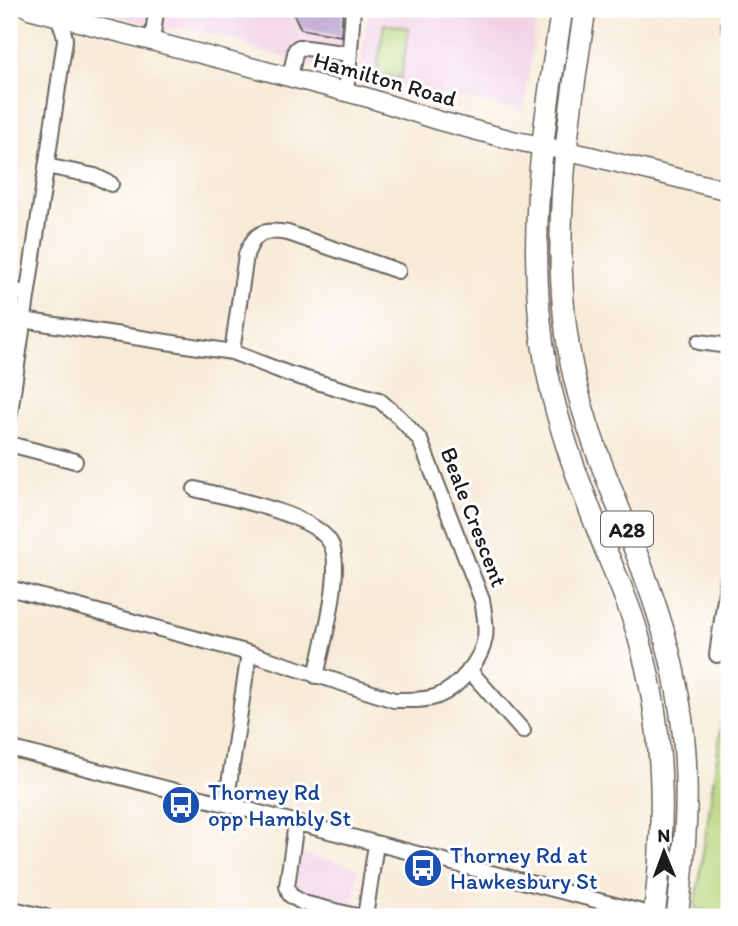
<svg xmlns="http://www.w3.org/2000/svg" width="738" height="926" viewBox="0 0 738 926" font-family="Itim,sans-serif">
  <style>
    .built { fill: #f1d0e4 }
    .green { fill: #b8d57b; stroke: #6a784c; stroke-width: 2 }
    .building { fill: #b29aca }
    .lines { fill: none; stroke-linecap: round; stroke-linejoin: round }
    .minor-casing { stroke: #69645d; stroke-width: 18 }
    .major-casing { stroke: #69645d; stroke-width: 21 }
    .highway-casing { stroke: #69645d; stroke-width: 24 }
    .minor { stroke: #fff; stroke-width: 14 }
    .major { stroke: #fff; stroke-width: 18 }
    .highway { stroke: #fff; stroke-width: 21 }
    .labels { text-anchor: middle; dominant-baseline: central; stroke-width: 6; stroke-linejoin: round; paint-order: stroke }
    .shield { fill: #fff; stroke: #606060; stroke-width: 2 }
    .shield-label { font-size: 21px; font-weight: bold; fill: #1c1c1c }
    .street-label { font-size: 23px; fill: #1c1c1c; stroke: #fff }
    .transit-label { font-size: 23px; fill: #164399; stroke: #fff; text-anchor: start }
  </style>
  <rect width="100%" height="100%" fill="#fff"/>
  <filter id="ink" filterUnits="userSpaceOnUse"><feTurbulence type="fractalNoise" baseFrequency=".0143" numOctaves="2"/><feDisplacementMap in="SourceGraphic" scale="14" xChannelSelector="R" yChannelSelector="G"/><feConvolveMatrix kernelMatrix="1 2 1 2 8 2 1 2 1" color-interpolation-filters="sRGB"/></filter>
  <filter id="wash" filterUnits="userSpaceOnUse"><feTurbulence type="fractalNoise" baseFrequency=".00686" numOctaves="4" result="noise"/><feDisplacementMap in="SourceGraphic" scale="28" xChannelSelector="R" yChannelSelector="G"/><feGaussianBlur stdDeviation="1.57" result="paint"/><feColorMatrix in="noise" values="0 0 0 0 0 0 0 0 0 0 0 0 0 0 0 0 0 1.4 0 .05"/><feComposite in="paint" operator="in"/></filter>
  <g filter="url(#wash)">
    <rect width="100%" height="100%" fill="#f7ead6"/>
    <path class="built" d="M88 9H360L350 72 335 71 252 49 243 42 187 28H162Z
      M368 9H538L524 111 359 76Z
      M303 854 355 867 358 872 353 905 349 908 302 897 294 884 298 857Z"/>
    <path class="green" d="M384 24 409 28 401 78 376 74Z
      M729 673V917L695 908Z"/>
    <g id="blocks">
      <path class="building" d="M291 9H343L341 36 301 29Z"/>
    </g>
  </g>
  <g filter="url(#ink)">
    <use href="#blocks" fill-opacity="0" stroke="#69645d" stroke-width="2"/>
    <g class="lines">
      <g class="minor-casing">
        <path id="minor" d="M729 23V27
          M152 41 156 12
          M290 77 296 49 299 47 350 54
          M345 92 348 77 353 9
          M46 166 95 176 111 184
          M9 290 27 293
          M699 342 729 346
          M232 352 246 255C255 231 264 229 288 233L398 271
          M9 419 65 40C65 30 57 21 58 10
          M9 444 75 461
          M195 489C228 498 312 513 330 542 345 566 322 648 316 676
          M9 588 249 653 394 700C408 700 425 701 438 696 459 687 481 661 485 638 487 625 484 612 482 600L420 440 399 417 379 400 289 374 232 352 23 320
          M717 655 729 570
          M469 670 523 731
          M9 748 661 917
          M226 804 249 653
          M296 823 287 886 290 895 303 903 360 917
          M9 908 46 917
          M365 917 376 844"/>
      </g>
      <g class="major-casing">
        <path id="major" d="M29 9 369 98 440 121 512 140 586 155 729 191"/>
      </g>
      <g class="highway-casing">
        <path id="highway" d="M562 9C543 129 524 249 547 371 559 433 583 492 606 551 617 578 630 606 638 635 665 728 666 822 654 917
          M585 9C567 129 547 255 574 376 591 450 625 518 650 590 691 704 693 798 677 917"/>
      </g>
      <use href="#minor" class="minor"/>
      <use href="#major" class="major"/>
      <use href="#highway" class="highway"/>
    </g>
  </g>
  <defs>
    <g id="bus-disc" transform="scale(2.0125)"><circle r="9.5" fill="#1a4fb4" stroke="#fff"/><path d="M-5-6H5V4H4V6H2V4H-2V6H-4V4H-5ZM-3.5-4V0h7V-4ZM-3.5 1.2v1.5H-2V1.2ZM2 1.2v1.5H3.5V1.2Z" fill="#fff"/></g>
  </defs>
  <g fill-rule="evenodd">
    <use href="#bus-disc" x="181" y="805"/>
    <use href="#bus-disc" x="423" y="868"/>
  </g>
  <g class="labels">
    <rect class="shield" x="601" y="511.5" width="52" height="35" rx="5"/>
    <g class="shield-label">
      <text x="627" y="529">A28</text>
    </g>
    <g class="street-label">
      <text transform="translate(385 79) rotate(16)">Hamilton Road</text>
      <text transform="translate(474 517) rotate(69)">Beale Crescent</text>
    </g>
    <g class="transit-label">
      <text x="208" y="792">Thorney Rd<tspan x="208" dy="26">opp Hambly St</tspan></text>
      <text x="450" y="855">Thorney Rd at<tspan x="450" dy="26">Hawkesbury St</tspan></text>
    </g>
  </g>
  <rect width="738" height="926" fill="none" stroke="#fff" stroke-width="35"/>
  <g transform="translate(664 852) rotate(359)" stroke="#ffffff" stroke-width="5" paint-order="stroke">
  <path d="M0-5L12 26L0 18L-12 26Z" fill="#1c1c1c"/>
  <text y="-10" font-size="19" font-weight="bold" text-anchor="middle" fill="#1c1c1c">N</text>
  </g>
</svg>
